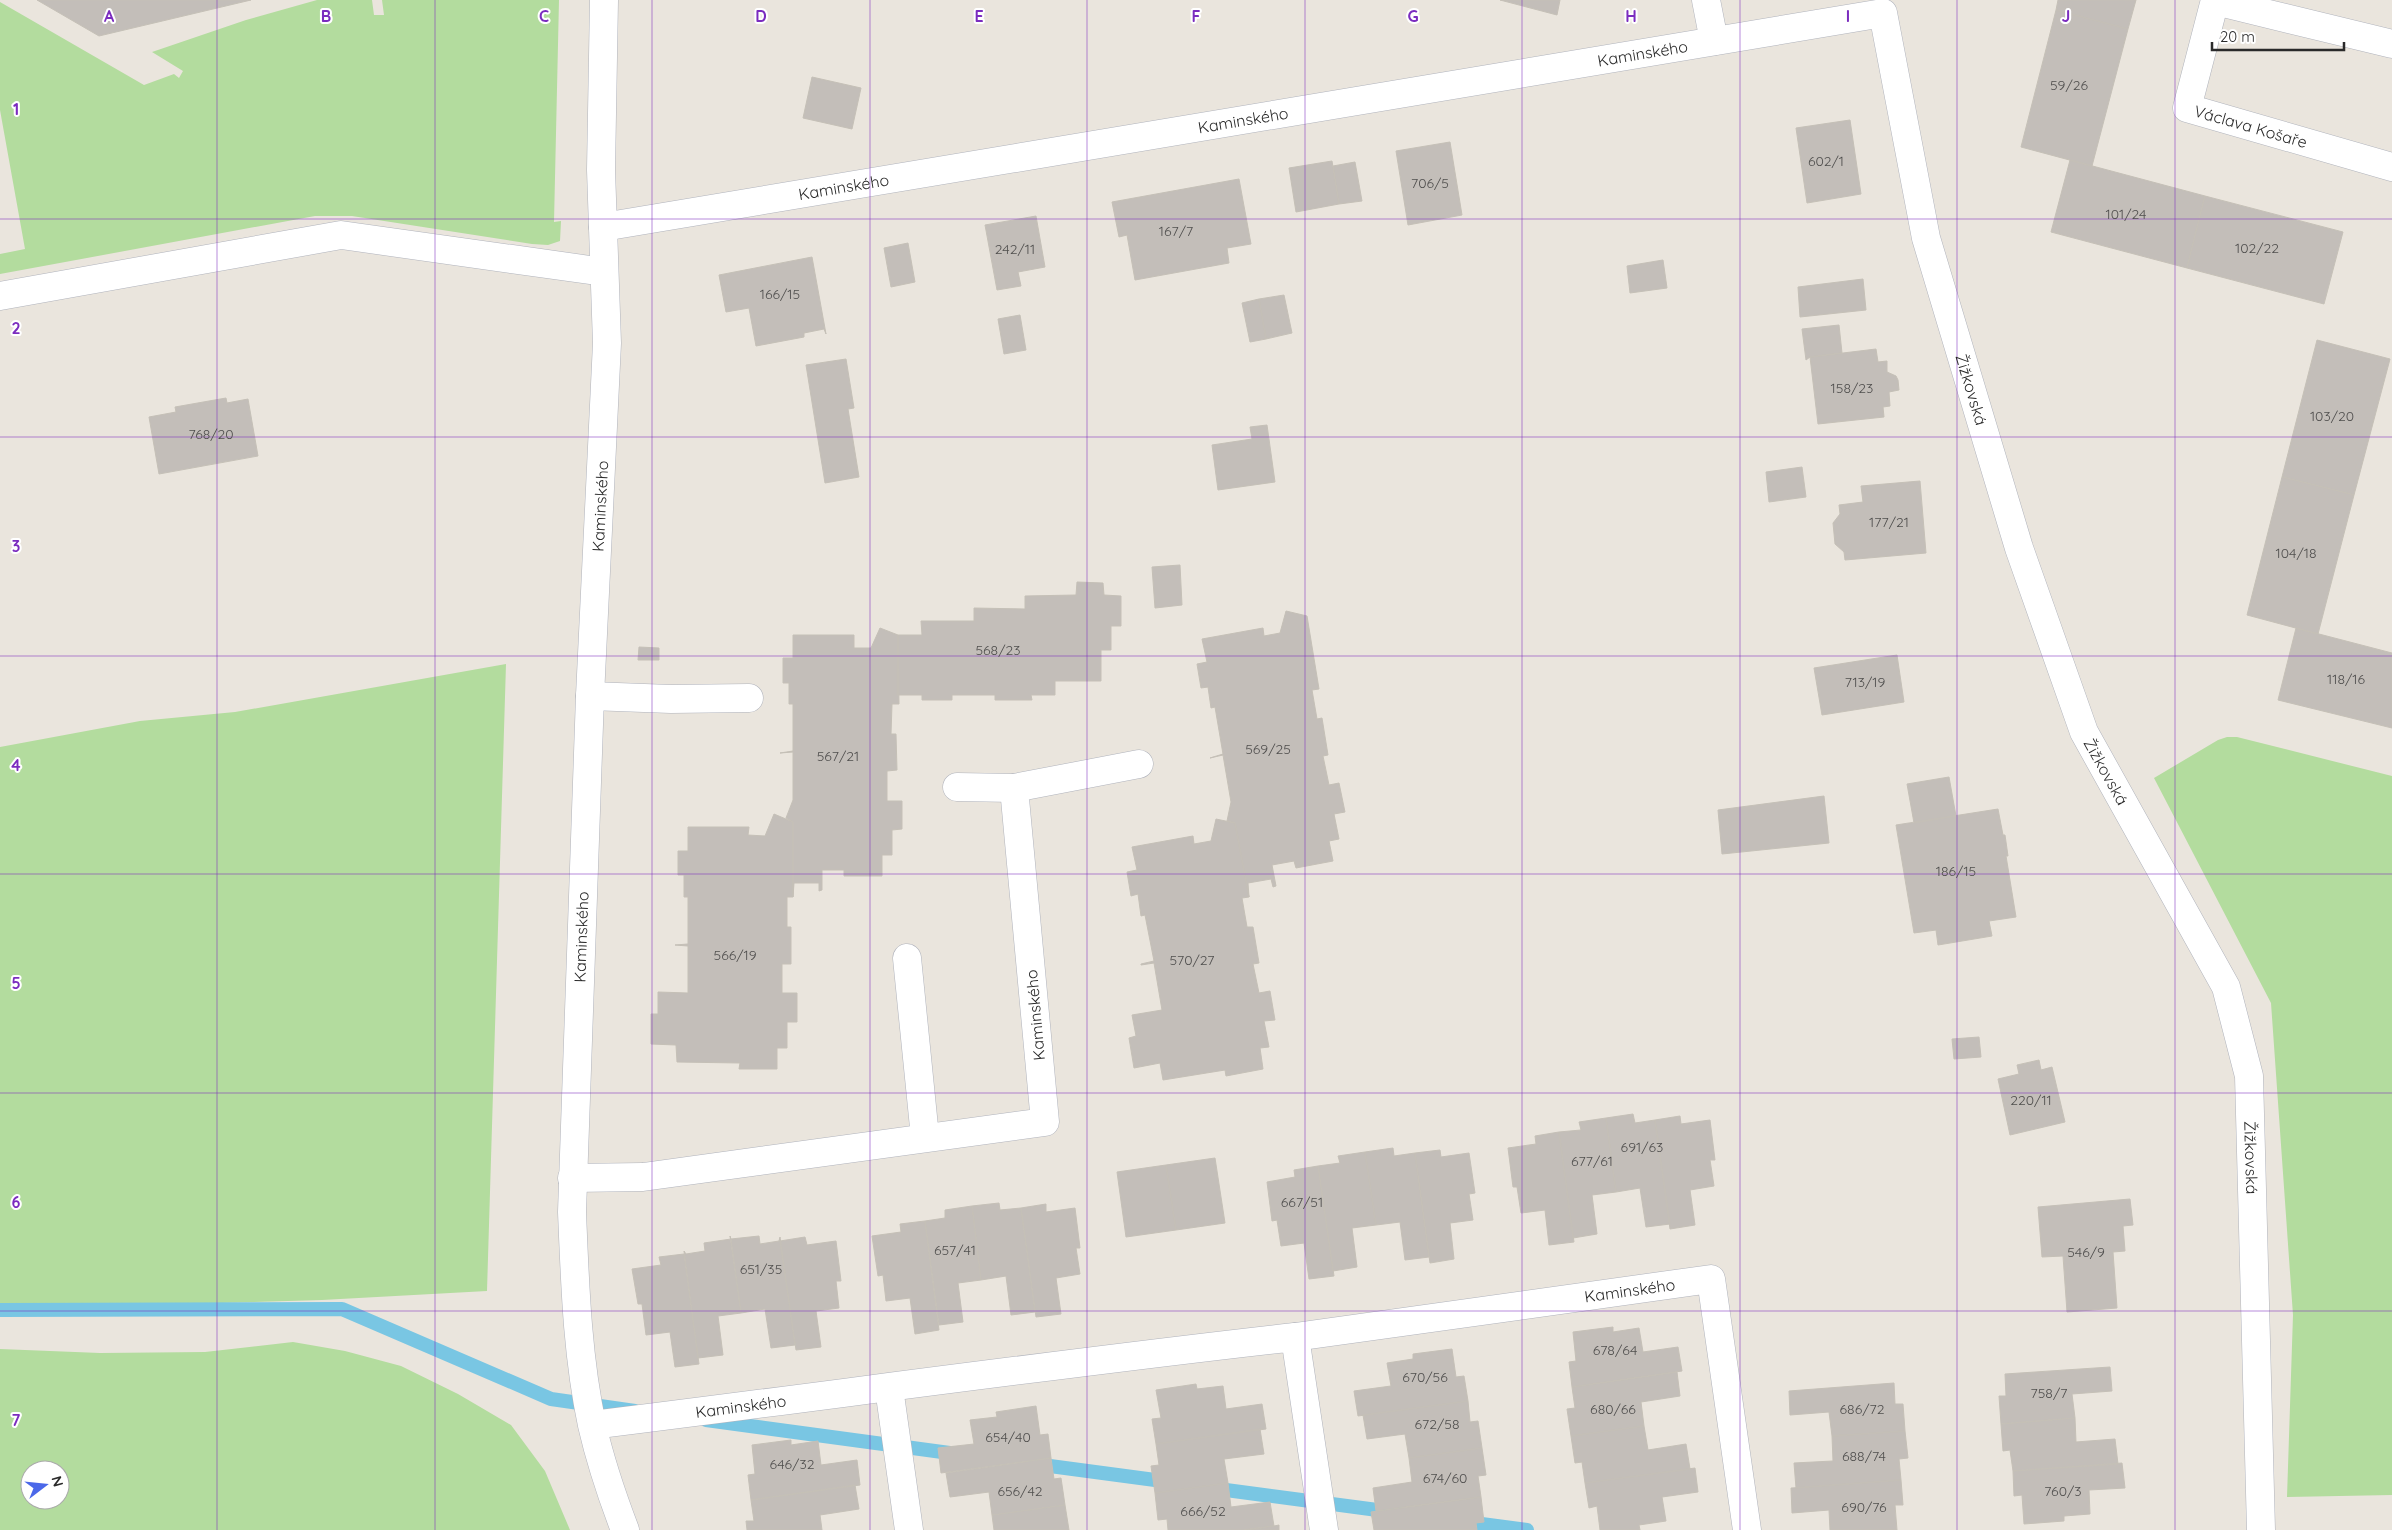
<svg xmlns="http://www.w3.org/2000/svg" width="2392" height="1530" viewBox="0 0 2392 1530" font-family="Quicksand,sans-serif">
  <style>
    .green { fill: #b3dc9e; fill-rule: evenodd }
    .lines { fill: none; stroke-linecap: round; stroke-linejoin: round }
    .stream { stroke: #79c6e3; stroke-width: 14 }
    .building { fill: #c3beb9; stroke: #c5c0b7 }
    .minor-casing { stroke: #b0b3bc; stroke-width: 29 }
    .minor { stroke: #fff; stroke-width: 28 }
    .grid { fill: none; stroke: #7b2cbf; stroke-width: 1; stroke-opacity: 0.55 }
    .labels { text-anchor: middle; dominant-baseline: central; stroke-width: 4; stroke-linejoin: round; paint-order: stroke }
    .number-label { font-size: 14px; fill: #504f4e }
    .street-label { font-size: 16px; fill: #2a2a2a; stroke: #fff }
    .grid-label { font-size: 16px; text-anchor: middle; font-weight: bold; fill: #7b2cbf; stroke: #fff; stroke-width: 4; stroke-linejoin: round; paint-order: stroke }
  </style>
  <rect width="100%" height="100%" fill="#eae5dd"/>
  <path class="green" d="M317 0H372L374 15H384L382 0H559L554 222 561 221 560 241 548 245 532 244 352 216H315L0 274V254L25 249 0 110V2L144 85 174 74 179 78 183 71 152 52 246 20Z
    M506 664 487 1291 322 1300 10 1309 0 1306V747L140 721 235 712Z
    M2227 737H2237L2392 776V1495L2287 1497 2293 1315 2271 1003 2154 778 2218 740Z
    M293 1342 345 1351 401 1366 458 1394 511 1425 545 1471 570 1530H0V1349L100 1353 205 1352ZM30 1470H60V1500H30Z"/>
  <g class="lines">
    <path class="stream" d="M0 1310 342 1309 551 1399 635 1411
      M706 1420 957 1454
      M1035 1464 1170 1482
      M1211 1488 1400 1513
      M1459 1521 1527 1530"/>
  </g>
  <path class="building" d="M37 0H251L99 36Z
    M1500 0H1560L1557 15Z
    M2058 0H2136L2128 29 2056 10Z
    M2056 10 2128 29 2092 166 2021 147Z
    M812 77 861 88 852 129 803 118Z
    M1850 120 1861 194 1807 203 1796 128Z
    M1450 142 1462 215 1408 225 1396 151Z
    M2070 160 2205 196 2187 268 2051 232Z
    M1332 161 1339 204 1296 212 1289 168Z
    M1355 162 1362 201 1339 204 1333 166Z
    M1239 179 1251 244 1227 248 1229 263 1135 280 1127 235 1119 237 1112 202Z
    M2205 196 2343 232 2324 304 2187 268Z
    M1036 216 1045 267 1018 272 1021 286 997 290 985 225Z
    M908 243 915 282 891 287 884 248Z
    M812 257 826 334 824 329 804 333V337L756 346 749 308 726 312 719 275Z
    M1663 260 1667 288 1630 293 1627 266Z
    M1863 279 1866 310 1800 317 1798 287Z
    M1284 295 1292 333 1266 339 1259 299Z
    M1259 299 1266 339 1250 342 1242 303Z
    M1020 315 1026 350 1004 354 998 319Z
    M1839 325 1842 353 1810 357 1806 360 1802 329Z
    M2317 340 2390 359 2354 495 2282 477Z
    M1876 349 1878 362 1887 361V372L1896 376 1898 380 1899 390 1889 392 1890 406 1883 407 1884 417 1818 424 1810 357Z
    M846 359 854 408 848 409 859 477 825 483 806 365Z
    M226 398 227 403 248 399 258 456 159 474 149 417 176 412 175 407Z
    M1267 425 1275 482 1218 490 1212 445 1252 439 1250 427Z
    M1802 467 1806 497 1769 502 1766 472Z
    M2282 477 2354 495 2318 634 2247 615Z
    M1920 481 1926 553 1845 560 1844 552 1835 544 1833 523 1840 514 1839 505 1863 502 1861 486Z
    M1180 565 1182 605 1155 608 1152 567Z
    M1077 582 1103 583 1104 595 1121 596V626H1111V650H1101V681H1055V695H1031L1032 700H995V695H952V700H922V695H897L898 635H922L921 621H974V608L1025 609V596L1076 595Z
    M1286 611 1307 616 1319 689 1312 690 1317 719 1322 718 1328 755 1323 756 1329 785 1339 783 1345 812 1334 814 1339 839 1329 841 1333 861 1296 868 1294 861 1272 865 1276 886 1273 887 1271 879 1248 883 1249 897 1235 823 1227 821 1231 802 1223 755 1210 758 1223 754 1215 707 1211 708 1208 687 1201 688 1197 664 1207 662 1202 639 1263 628 1264 636 1280 633Z
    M880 628 898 635 899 704H892L891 734H896L897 770 887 771V801H902V829L892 830V855H882V876H844V870H822V890L819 891V883H794L793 897V822L786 818 793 800V752L780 753 793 751V704H789V683H783V658H793V635H854V648H871Z
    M2296 628 2392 653V728L2278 700Z
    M639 647 659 648V660H638Z
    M1897 655 1904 702 1822 715 1814 668Z
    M1949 777 1956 816 1914 823 1907 784Z
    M1824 796 1829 843 1722 854 1718 810Z
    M1998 809 2003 835H2005L2008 856H2006L2016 917 1989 921 1992 936 1938 945 1936 930 1914 933 1896 825Z
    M774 814 793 822V897H787V927H791V964H782V993H797V1022H787V1048H777V1069H739L740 1063 677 1062 676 1045 651 1044V1014H658V992L688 993V946L675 945 688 944V897H684V875H678V851H688V827H749L748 835 765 836Z
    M1216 819 1235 823 1249 897 1242 898 1247 927H1253L1259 963 1253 964 1259 993 1270 991 1275 1020 1264 1021 1269 1047 1260 1048 1263 1069 1226 1076 1225 1070 1163 1080 1160 1063 1134 1068 1129 1038 1136 1036 1132 1015 1162 1010 1154 963 1141 965V964L1154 961 1145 915 1141 916 1138 894 1131 896 1127 872 1137 870 1132 847 1193 836 1194 844 1211 841Z
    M1979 1037 1981 1057 1954 1059 1952 1039Z
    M2039 1060 2041 1070 2052 1067 2065 1122 2010 1135 1998 1079 2019 1074 2017 1065Z
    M1633 1114 1635 1123 1655 1120 1670 1224 1646 1227 1640 1188 1616 1192 1606 1118Z
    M1680 1116 1681 1124 1710 1120 1715 1160H1710L1714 1186 1690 1190 1695 1225 1670 1229 1655 1120Z
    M1606 1118 1616 1192 1592 1195 1597 1234 1573 1238 1559 1132 1581 1130 1579 1122Z
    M1559 1132 1574 1242 1549 1245 1545 1210 1521 1213 1517 1187H1513L1508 1148 1536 1144 1535 1136Z
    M1393 1148 1394 1156 1415 1153 1429 1257 1405 1260 1400 1222 1376 1225 1365 1152Z
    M1440 1150 1441 1157 1469 1153 1475 1193 1469 1194 1473 1220 1450 1223 1454 1259 1430 1263 1415 1153Z
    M1365 1152 1376 1225 1352 1228 1357 1267 1333 1271 1318 1166 1340 1163 1338 1156Z
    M1215 1158 1225 1223 1176 1230 1166 1165Z
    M1166 1165 1176 1230 1126 1237 1117 1172Z
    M1318 1166 1334 1276 1309 1279 1304 1243 1281 1246 1277 1220 1272 1221 1267 1182 1295 1177 1294 1170Z
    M2130 1199 2133 1225 2123 1226 2125 1251 2113 1252 2117 1308 2067 1312 2063 1256 2042 1257 2038 1207Z
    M999 1203 1000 1210 1021 1208 1035 1312 1011 1315 1006 1276 981 1280 972 1206Z
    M1046 1204V1212L1075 1208 1080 1248H1076L1080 1274 1056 1278 1061 1314 1036 1317 1021 1208Z
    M972 1206 981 1280 958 1283 963 1322 939 1325 925 1221 945 1218V1210Z
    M925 1221 939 1330 915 1334 910 1298 886 1301 883 1275 878 1276 872 1236 901 1232 900 1224Z
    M730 1236 741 1313 718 1316 723 1355 698 1358 684 1251 686 1254 705 1251 704 1243 731 1239Z
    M759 1236 760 1244 779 1241 780 1237 795 1345 771 1348 765 1309 741 1313 731 1239Z
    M805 1237 807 1245 836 1241 841 1281H836L839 1308 816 1311 821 1347 796 1350 780 1241Z
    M684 1254 699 1364 675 1367 670 1332 646 1335 642 1304H638L632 1269 661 1265 659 1257Z
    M1613 1327V1332L1639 1328 1643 1352 1678 1347 1682 1371 1572 1387 1569 1362 1576 1361 1573 1332Z
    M1452 1349 1456 1377 1464 1376 1468 1401 1358 1416 1354 1391 1391 1386 1387 1363 1413 1359V1354Z
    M2110 1367 2112 1391 2072 1394 2075 1418 2001 1424 1999 1396H2006L2005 1374Z
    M1677 1372 1680 1396 1641 1402 1644 1426 1571 1436 1567 1409 1575 1408 1572 1387Z
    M1894 1383 1895 1404H1903L1905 1431 1832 1436 1829 1412 1790 1415 1789 1391Z
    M1196 1384 1197 1389 1223 1386 1226 1409 1262 1404 1266 1429 1156 1444 1152 1419 1161 1418 1156 1390Z
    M1468 1401 1470 1422 1478 1421 1482 1448 1409 1458 1405 1434 1367 1439 1363 1415Z
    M1036 1406 1040 1435 1048 1434 1051 1458 941 1473 938 1448 974 1444 970 1420 997 1417 996 1412Z
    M2075 1418 2076 1442 2115 1439 2118 1464 2013 1471 2010 1450 2003 1451 2001 1424Z
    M1644 1426 1648 1450 1686 1444 1690 1469 1585 1483 1582 1462 1575 1463 1571 1436Z
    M1260 1429 1264 1454 1224 1459 1228 1483 1155 1493 1151 1466 1159 1465 1156 1444Z
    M1905 1431 1908 1458 1899 1459 1901 1480 1796 1488 1794 1463 1833 1461 1832 1436Z
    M791 1440V1445L818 1441 821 1465 857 1460 860 1485 751 1500 748 1475 755 1474 752 1445Z
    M1482 1448 1486 1475 1478 1476 1481 1497 1376 1511 1373 1488 1412 1482 1409 1458Z
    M1051 1458 1054 1479 1061 1478 1065 1505 992 1515 989 1492 950 1497 946 1473Z
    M2122 1463 2125 1488 2089 1490 2090 1514 2064 1516V1521L2024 1524 2022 1495 2014 1496 2013 1471Z
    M1695 1468 1698 1492 1662 1497 1666 1521 1639 1525 1640 1530H1600L1597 1506 1589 1508 1585 1483Z
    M1901 1480 1903 1505H1895L1897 1530H1830L1829 1510 1792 1513 1791 1488Z
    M1228 1483 1231 1507 1270 1502 1274 1526 1244 1530H1168L1167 1519 1158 1520 1155 1493Z
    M855 1485 859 1509 820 1515 822 1530H747L746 1521H754L751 1500Z
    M1481 1497 1484 1522 1476 1523 1477 1530H1374L1371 1512Z
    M1065 1505 1069 1530H994L992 1515Z
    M1279 1525V1530H1244L1274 1526Z"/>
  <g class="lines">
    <g class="minor-casing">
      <g id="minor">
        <path d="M604 0 601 170 607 343 590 696 572 1212C575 1283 577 1355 592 1425 600 1460 612 1496 625 1530"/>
        <path d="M1706 0 1714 41"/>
        <path id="s1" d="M2215 0 2187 108 2392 167"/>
        <path d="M2215 1 2392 44"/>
        <path id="s2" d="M603 227 1883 13 1926 238 2019 548 2084 732 2226 987 2249 1076 2261 1530"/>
        <path d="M0 296 341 235 604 272"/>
        <path d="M590 696 671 699 749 698"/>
        <path d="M957 787 1014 788"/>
        <path d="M907 958 925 1137"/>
        <path d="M572 1178 643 1177 1045 1122 1014 788 1139 764"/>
        <path id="s3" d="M1295 1337 1711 1279 1747 1530"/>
        <path d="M889 1388 909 1530"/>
        <path id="s4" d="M593 1425C827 1396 1061 1363 1295 1337L1324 1530"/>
      </g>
    </g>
    <use href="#minor" class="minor"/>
  </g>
  <path class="grid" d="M217 0V1530M435 0V1530M652 0V1530M870 0V1530M1087 0V1530M1305 0V1530M1522 0V1530M1740 0V1530M1957 0V1530M2175 0V1530M0 219H2392M0 437H2392M0 656H2392M0 874H2392M0 1093H2392M0 1311H2392"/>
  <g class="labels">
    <g class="number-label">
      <text x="2069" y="85">59/26</text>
      <text x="1826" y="161">602/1</text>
      <text x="1430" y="183">706/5</text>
      <text x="2126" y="214">101/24</text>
      <text x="1176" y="231">167/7</text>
      <text x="2257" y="248">102/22</text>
      <text x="1015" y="249">242/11</text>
      <text x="780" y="294">166/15</text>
      <text x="1852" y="388">158/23</text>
      <text x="2332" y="416">103/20</text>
      <text x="211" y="434">768/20</text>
      <text x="1889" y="522">177/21</text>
      <text x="2296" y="553">104/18</text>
      <text x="998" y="650">568/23</text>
      <text x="2346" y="679">118/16</text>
      <text x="1865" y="682">713/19</text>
      <text x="1268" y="749">569/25</text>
      <text x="838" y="756">567/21</text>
      <text x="1956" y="871">186/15</text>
      <text x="735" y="955">566/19</text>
      <text x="1192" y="960">570/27</text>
      <text x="2031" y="1100">220/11</text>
      <text x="1642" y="1147">691/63</text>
      <text x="1592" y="1161">677/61</text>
      <text x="1302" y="1202">667/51</text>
      <text x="955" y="1250">657/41</text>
      <text x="2086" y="1252">546/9</text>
      <text x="761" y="1269">651/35</text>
      <text x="1615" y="1350">678/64</text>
      <text x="1425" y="1377">670/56</text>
      <text x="2049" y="1393">758/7</text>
      <text x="1613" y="1409">680/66</text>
      <text x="1862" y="1409">686/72</text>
      <text x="1437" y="1424">672/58</text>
      <text x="1008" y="1437">654/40</text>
      <text x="1864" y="1456">688/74</text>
      <text x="792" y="1464">646/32</text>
      <text x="1445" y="1478">674/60</text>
      <text x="1020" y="1491">656/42</text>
      <text x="2063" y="1491">760/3</text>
      <text x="1864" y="1507">690/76</text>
      <text x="1203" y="1511">666/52</text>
    </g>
    <g class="street-label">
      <text stroke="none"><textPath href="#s2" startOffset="1054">Kaminského</textPath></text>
      <text stroke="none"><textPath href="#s2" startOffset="649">Kaminského</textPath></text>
      <text stroke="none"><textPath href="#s1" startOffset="178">Václava Košaře</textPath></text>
      <text stroke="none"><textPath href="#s2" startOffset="244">Kaminského</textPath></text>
      <text stroke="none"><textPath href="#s2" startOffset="1685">Žižkovská</textPath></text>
      <text transform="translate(600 506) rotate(-87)">Kaminského</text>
      <text stroke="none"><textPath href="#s2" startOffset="2091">Žižkovská</textPath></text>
      <text transform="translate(581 937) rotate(-88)">Kaminského</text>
      <text transform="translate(1035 1015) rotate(-95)">Kaminského</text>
      <text stroke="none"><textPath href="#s2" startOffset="2511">Žižkovská</textPath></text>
      <text stroke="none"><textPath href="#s3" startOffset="338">Kaminského</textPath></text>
      <text stroke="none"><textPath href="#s4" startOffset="149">Kaminského</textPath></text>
    </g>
  </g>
  <g class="grid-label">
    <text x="109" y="22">A</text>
    <text x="326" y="22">B</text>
    <text x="544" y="22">C</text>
    <text x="761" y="22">D</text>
    <text x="979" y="22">E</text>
    <text x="1196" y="22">F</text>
    <text x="1413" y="22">G</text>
    <text x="1631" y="22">H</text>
    <text x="1848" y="22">I</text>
    <text x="2066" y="22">J</text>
    <text x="16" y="115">1</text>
    <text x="16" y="334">2</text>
    <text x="16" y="552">3</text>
    <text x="16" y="771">4</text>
    <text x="16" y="989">5</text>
    <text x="16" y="1208">6</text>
    <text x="16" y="1426">7</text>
  </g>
  <g transform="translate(45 1485) rotate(74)"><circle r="24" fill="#ffffff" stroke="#aaaaaa"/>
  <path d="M0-4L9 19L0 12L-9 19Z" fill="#4b68e9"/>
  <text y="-8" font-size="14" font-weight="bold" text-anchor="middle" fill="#2a2a2a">N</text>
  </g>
  <path d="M2212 42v8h132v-8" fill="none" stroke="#2a2a2a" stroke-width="2.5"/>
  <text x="2220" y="42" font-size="15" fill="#2a2a2a" stroke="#ffffff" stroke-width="4" paint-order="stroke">20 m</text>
</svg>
